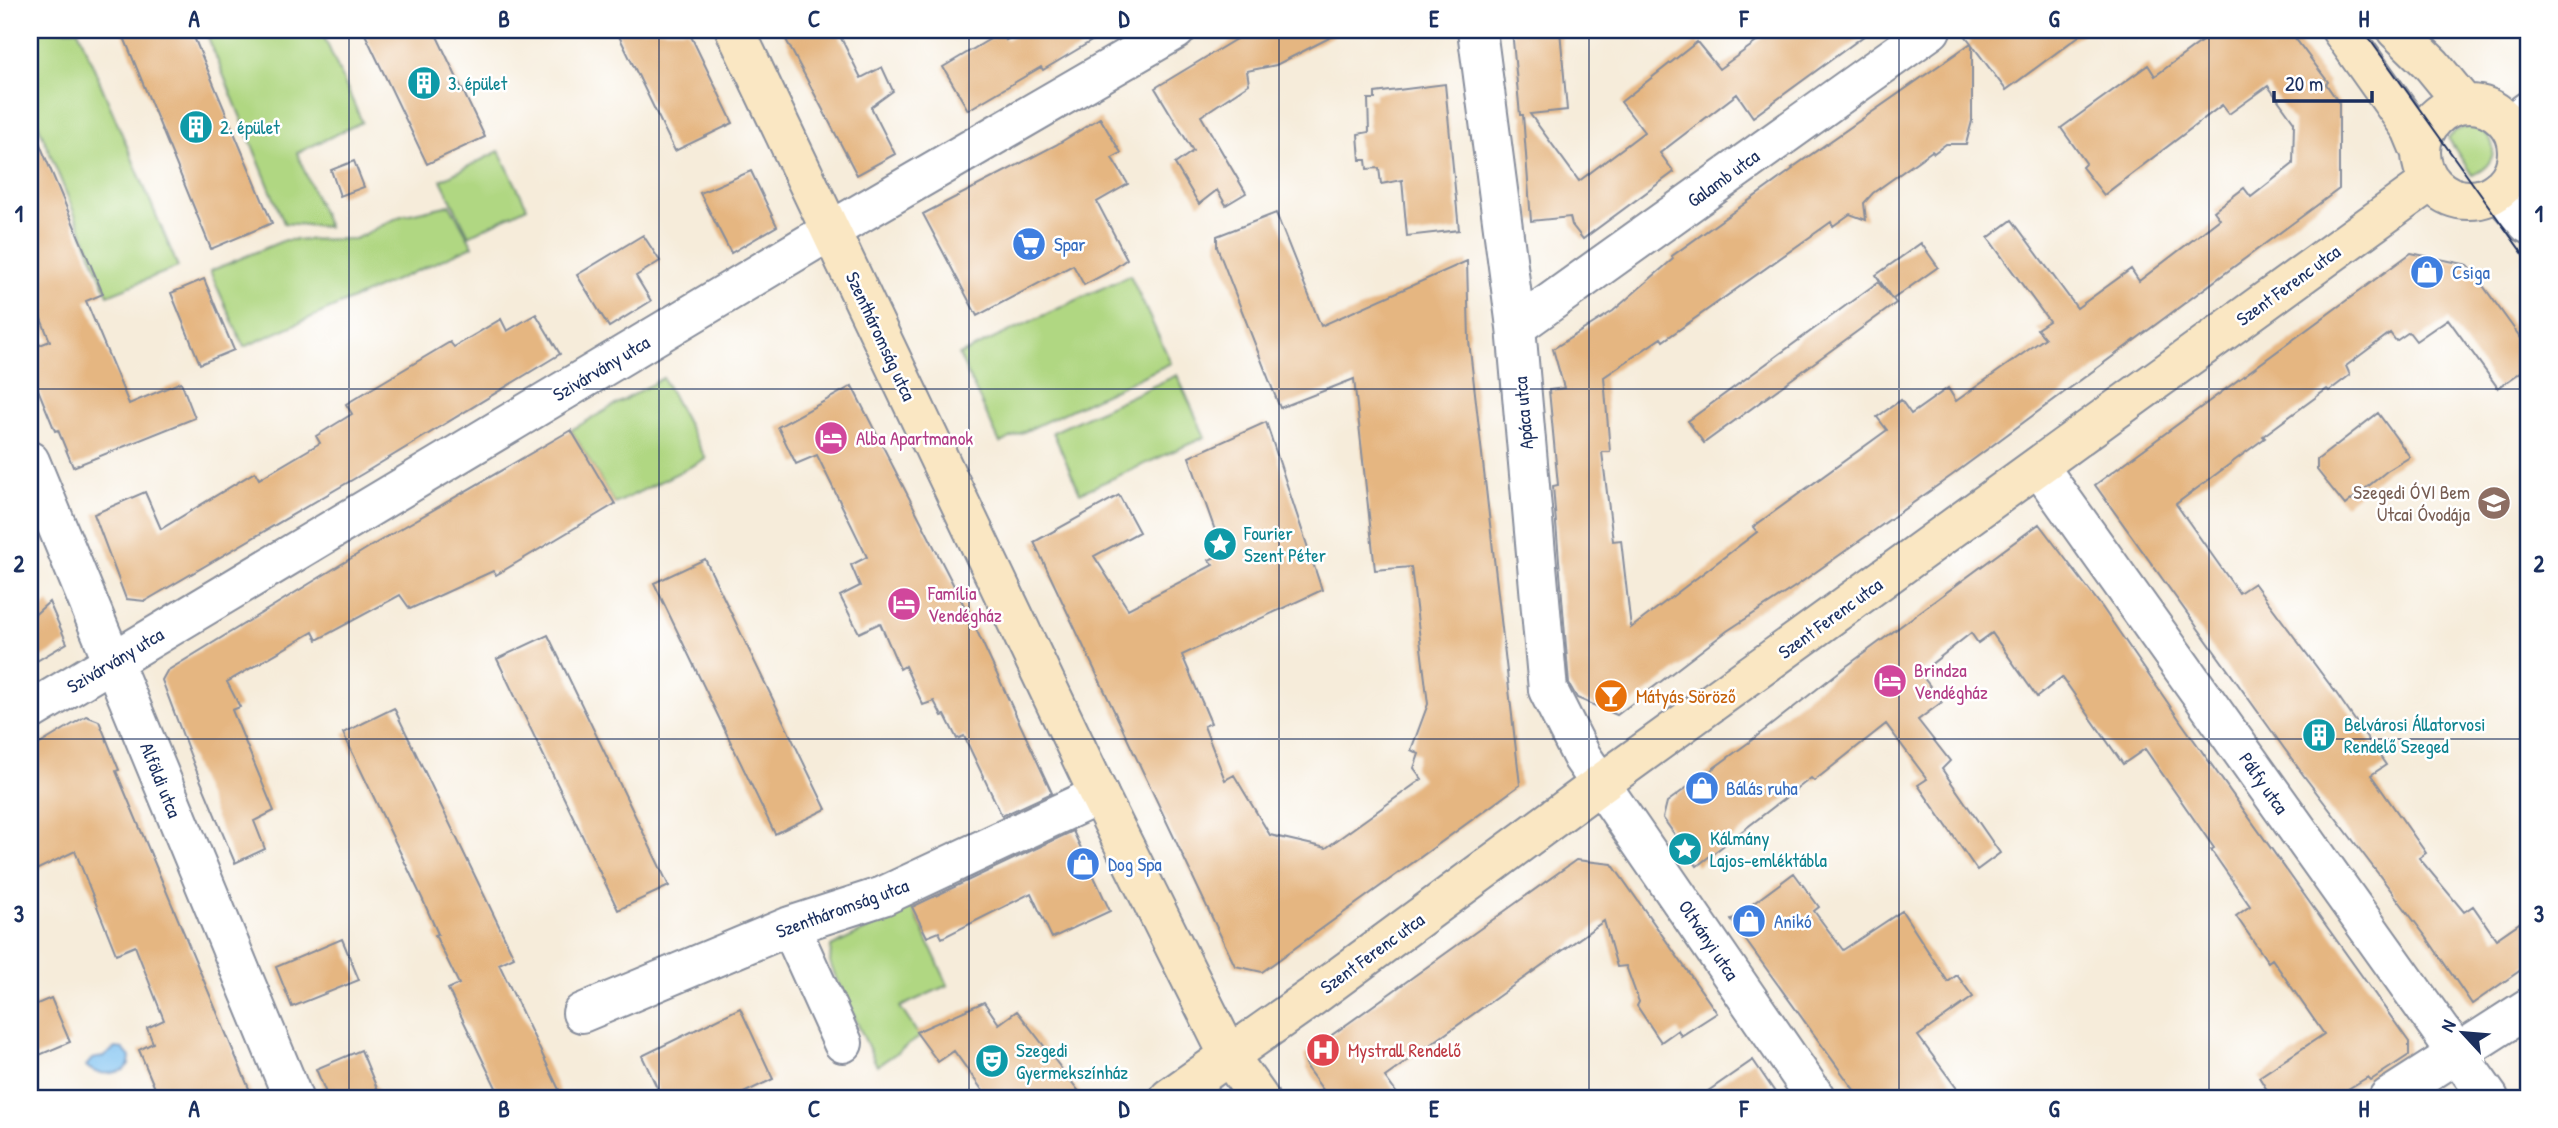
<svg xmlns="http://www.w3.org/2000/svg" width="2558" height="1128" viewBox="0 0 2558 1128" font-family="'Patrick Hand',sans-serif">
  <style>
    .green { fill: #b0d782; stroke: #668370; stroke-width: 2 }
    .water { fill: #79bff0; stroke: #4a77a7; stroke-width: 2 }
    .building { fill: #e5b681 }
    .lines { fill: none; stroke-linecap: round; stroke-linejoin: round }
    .street-casing { stroke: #888e9c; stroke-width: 42 }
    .secondary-casing { stroke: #888e9c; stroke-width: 42 }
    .street { stroke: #fff; stroke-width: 38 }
    .secondary { stroke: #fae7c3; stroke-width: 38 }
    .tram { stroke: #1b2f5e; stroke-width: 2 }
    .grid { fill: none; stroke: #1b2f5e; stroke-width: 2; stroke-opacity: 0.55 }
    .labels { text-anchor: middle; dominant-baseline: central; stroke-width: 5; stroke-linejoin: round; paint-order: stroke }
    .culture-label { font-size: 19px; fill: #0d838f; stroke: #fff; text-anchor: start }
    .street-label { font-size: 19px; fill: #1b2f5e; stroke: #fff }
    .shop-label { font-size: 19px; fill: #366cbe; stroke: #fff; text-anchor: start }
    .hotel-label { font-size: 19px; fill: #b23c85; stroke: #fff; text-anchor: start }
    .education-label { font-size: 19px; fill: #785e54; stroke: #fff; text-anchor: end }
    .food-label { font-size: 19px; fill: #c56008; stroke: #fff; text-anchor: start }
    .health-label { font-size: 19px; fill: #be3a42; stroke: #fff; text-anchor: start }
    .neatline { fill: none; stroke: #1b2f5e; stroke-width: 2.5 }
    .grid-label { font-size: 23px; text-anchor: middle; font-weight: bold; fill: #1b2f5e }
  </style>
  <rect width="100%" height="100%" fill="#fff"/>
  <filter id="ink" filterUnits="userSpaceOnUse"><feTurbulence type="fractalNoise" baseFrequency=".0143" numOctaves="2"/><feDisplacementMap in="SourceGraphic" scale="14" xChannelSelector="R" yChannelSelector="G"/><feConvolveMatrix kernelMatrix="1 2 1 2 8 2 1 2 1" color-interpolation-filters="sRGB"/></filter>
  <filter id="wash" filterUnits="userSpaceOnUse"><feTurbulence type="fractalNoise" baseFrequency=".00686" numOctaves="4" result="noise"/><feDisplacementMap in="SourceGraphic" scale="28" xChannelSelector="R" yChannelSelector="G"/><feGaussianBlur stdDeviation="1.57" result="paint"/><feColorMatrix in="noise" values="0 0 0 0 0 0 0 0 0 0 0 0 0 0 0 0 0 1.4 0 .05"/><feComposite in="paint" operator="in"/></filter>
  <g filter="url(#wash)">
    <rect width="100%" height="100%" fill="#f6ecda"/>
    <path class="green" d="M30 30H78L178 267 108 295 30 105Z
      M205 30H321L362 122 297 153 328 227 284 223Z
      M2464 127C2498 127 2504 163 2472 175L2448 138 2455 131Z
      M499 151 527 207 469 236 441 180Z
      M450 205 473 246 244 347 210 271 285 240 355 239 401 216Z
      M1130 275 1171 363 1000 443 959 355Z
      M1177 375 1205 437 1080 493 1053 432Z
      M663 378 706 459 615 504 571 430Z
      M912 907 948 985 900 1007 920 1037 877 1066 830 964 831 947Z"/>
    <path class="water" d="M115 1048 123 1049 130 1057 129 1064 124 1070C112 1074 96 1076 86 1066L92 1059 103 1057Z"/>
    <g id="blocks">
      <path class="building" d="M121 30H191L272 223 211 249Z
        M363 30H434L485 137 427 164Z
        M616 30H688L733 123 675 151Z
        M781 30H837L861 78 882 67 893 91 871 107 895 154 857 175Z
        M1023 30H1110L1043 70 1041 67 968 110 943 67 1002 32 1006 40Z
        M1251 30H1345L1276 65 1247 71 1249 84 1201 116 1246 193 1226 205 1217 190 1199 204 1175 164 1193 151 1155 88Z
        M1512 30H1560L1567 110 1530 114 1579 181 1644 132 1621 102 1697 42 1719 69 1773 30H1872L1753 117 1737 94 1660 153 1674 172 1583 239 1572 225 1570 217 1531 221 1523 115H1520Z
        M1961 30H2087L2006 90 1972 45V121L1966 144H1946L1934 153 1932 151 1873 193 1864 203 1866 220 1850 214 1833 226 1831 222 1663 341 1661 338 1604 377 1610 452H1602L1613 541 1621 540 1631 628 1757 532 1753 527 1887 430 1877 417 1901 400 1911 414 1948 388 1956 401 2045 338 2037 329 2049 321 1988 238 2012 220 2077 308 2131 269 2139 281 2220 219 2214 211 2244 188 2251 197 2293 164 2294 122 2268 86 2229 114 2222 105 2104 195 2082 167 2086 163 2061 128 2148 65 2155 76 2217 30H2289L2328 82 2326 84 2339 103V189L1951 476 1796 586 1727 631 1617 715 1577 698 1569 684 1553 486 1558 485 1549 390 1564 388 1553 349 1613 311 1673 259 1672 256 1793 169 1792 168 1971 43Z
        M1445 84 1459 230 1407 236 1402 180 1381 184 1379 168 1367 169 1366 160H1360L1358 134 1369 132 1368 99H1375V93Z
        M1100 118 1121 153 1112 158 1128 184 1097 202 1127 259 1109 272 1084 285 1073 265 977 316 923 214 1056 145Z
        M30 121 103 294 86 301 129 404 181 382 195 418 73 467 58 430 55 431 30 370V349L50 341 30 292Z
        M354 161 364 187 340 196 331 170Z
        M751 171 777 226 731 253 700 193Z
        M1276 213 1321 326 1467 261 1469 341 1520 785 1262 972 1235 966 1034 542 1119 495 1139 532 1094 556 1128 609 1213 565 1209 560 1223 553 1189 457 1266 422 1322 590 1182 655 1211 723 1204 726 1225 780 1234 775 1270 835 1326 848 1422 779 1414 768 1419 754 1411 750 1428 704 1411 567 1375 570 1354 379 1280 408 1217 247V236Z
        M643 235 660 261 636 276 651 301 609 327 577 275Z
        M1921 243 1938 267 1893 299 1896 303 1704 443 1688 421 1878 282 1892 299 1876 275Z
        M2411 253 2468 265 2528 348V367L2498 388 2448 319 2416 341 2409 332 2396 341 2390 333 2346 366 2350 375 2329 391 2327 389 2263 436 2265 438 2176 504 2239 593 2254 583 2336 693 2386 765 2371 775 2426 853 2419 858 2464 912 2473 906 2496 939 2528 917V965L2472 1004 2427 938 2304 776 2095 485Z
        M204 279 234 350 200 364 171 293Z
        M536 314 560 354 364 473 145 601 126 599 94 514 145 492 161 529 255 472 259 479 320 443 316 436 352 414 346 404 450 342 454 347 501 319 507 331Z
        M852 386 976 629 1052 793 1002 816 964 736 957 739 945 715 942 716 934 701 923 705 905 666 900 669 880 623 859 633 840 596 860 586 851 565 867 557 817 455 796 464 778 427Z
        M2378 413 2410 457 2387 471 2345 505 2317 470V460Z
        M571 430 615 504 496 575 493 571 410 609 400 595 317 640 313 632 227 682 240 707 232 710 274 811 254 821 265 849 235 863 194 765 162 680 167 671 371 546Z
        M2039 524 2102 607 2181 722 2409 1042V1055L2371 1080 2368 1077 2333 1098H2272L2259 1077 2324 1034 2272 959 2268 962 2236 916 2250 906 2211 850 2214 848 2145 749 2123 764 2062 677 2037 697 1992 633 1978 643 1971 633 1920 673 1942 702 1918 720 1950 761 1942 769 2000 853 1977 870 1918 785 1927 779 1886 724 1814 781 1811 778 1697 866 1663 818 1667 802 1748 743 1844 668Z
        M705 559 826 809 775 834 654 583Z
        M49 602 67 643 30 665V619Z
        M548 635 669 886 618 910 497 659Z
        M394 708 514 957 499 964 563 1098H501L448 989 459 984 435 935 438 934 422 898 343 733Z
        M86 716 99 721 119 770 116 771 253 1098H159L139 1050 153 1043 147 1028 164 1020 135 946 116 954 75 851 30 873V750Z
        M1073 831 1110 911 1052 938 1031 893 942 938 939 932 927 937 912 907Z
        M1576 860 1612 864 1717 1013 1681 1036 1678 1030 1661 1042 1637 1006 1639 1002 1626 966 1617 967 1604 921 1385 1077 1400 1098H1329L1307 1068 1304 1055Z
        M1794 873 1819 907 1814 911 1843 950 1902 911 1948 982 1957 975 1973 997 1918 1036 1964 1098H1860L1731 920Z
        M342 939 359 980 292 1007 276 967Z
        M51 998 70 1042 30 1059V1007Z
        M984 1002 999 1024 1017 1011 1084 1098H988L954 1051 938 1062 916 1032Z
        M740 1008 773 1079 733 1098H662L642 1056Z
        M361 1050 381 1098H328L316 1069Z
        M1753 1060 1779 1098H1698Z"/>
    </g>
  </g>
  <g filter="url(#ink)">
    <use href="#blocks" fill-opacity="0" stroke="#888e9c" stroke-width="2"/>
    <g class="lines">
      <g class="street-casing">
        <path id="street" d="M1477 30 1516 327 1548 690 1582 757 1816 1098
          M2509 125 2528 111
          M2498 190 2528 224
          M1516 327 1931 30
          M30 461 293 1098
          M2039 467 2489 1098
          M30 711 830 231 1176 30
          M790 926 843 1043
          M582 1013 790 926 883 896 1099 795
          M2388 1098 2528 1008"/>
      </g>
      <g class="secondary-casing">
        <path id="secondary" d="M735 30 1099 795 1229 1056 1259 1098
          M2341 30 2411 129 2421 153
          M2396 30 2432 65 2464 104
          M2421 152a48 48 0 1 1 96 0a48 48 0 1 1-96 0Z
          M1169 1098 1312 997 1600 784 2431 181"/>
      </g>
      <use href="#street" class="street"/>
      <use href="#secondary" class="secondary"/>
      <path class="tram" d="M2363 30 2528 261"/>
    </g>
  </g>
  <path class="grid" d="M349 30V1098M659 30V1098M969 30V1098M1279 30V1098M1589 30V1098M1899 30V1098M2209 30V1098M30 389H2528M30 739H2528"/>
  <defs>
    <g id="building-disc" transform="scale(1.75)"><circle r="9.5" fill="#0f9aa8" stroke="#fff"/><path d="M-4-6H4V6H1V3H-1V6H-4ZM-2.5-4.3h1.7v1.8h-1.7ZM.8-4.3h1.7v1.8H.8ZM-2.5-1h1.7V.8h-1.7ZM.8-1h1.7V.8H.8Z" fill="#fff"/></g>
    <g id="supermarket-disc" transform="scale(1.75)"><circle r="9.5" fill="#3f7fe0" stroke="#fff"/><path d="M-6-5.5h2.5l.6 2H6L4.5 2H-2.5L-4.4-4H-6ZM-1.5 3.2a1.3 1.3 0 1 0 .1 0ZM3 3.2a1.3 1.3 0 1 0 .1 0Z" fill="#fff"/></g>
    <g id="shop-disc" transform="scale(1.75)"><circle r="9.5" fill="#3f7fe0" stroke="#fff"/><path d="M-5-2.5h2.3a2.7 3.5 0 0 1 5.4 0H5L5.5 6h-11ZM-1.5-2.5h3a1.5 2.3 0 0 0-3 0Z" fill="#fff"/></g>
    <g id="hotel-disc" transform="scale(1.75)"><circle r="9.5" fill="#d1479c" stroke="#fff"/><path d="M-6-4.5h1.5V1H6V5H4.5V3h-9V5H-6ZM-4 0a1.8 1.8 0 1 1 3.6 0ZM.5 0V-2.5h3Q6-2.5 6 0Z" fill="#fff"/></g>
    <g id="school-disc" transform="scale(1.75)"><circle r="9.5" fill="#8d6e63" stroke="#fff"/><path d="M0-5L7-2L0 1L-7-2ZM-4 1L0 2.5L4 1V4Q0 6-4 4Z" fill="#fff"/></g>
    <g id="sight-disc" transform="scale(1.75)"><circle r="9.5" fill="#0f9aa8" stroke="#fff"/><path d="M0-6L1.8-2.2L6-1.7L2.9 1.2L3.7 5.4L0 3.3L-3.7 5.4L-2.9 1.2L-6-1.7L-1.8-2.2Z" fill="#fff"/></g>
    <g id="bar-disc" transform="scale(1.75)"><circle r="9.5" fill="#e8710a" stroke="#fff"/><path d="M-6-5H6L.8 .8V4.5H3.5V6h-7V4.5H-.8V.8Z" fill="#fff"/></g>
    <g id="hospital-disc" transform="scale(1.75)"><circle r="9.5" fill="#e0444e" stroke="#fff"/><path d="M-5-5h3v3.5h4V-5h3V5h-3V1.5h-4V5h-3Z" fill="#fff"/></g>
    <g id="theatre-disc" transform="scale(1.75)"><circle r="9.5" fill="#0f9aa8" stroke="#fff"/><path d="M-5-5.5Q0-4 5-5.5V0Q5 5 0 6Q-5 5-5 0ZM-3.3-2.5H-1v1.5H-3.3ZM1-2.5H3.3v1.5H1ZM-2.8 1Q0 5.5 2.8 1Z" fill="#fff"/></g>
  </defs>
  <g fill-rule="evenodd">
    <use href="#building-disc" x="424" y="83"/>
    <use href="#building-disc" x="196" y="127"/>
    <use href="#supermarket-disc" x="1029" y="244"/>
    <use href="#shop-disc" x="2427" y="272"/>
    <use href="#hotel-disc" x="831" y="438"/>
    <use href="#school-disc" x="2494" y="503"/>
    <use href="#sight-disc" x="1220" y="544"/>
    <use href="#hotel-disc" x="904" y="604"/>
    <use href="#hotel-disc" x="1890" y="681"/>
    <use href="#bar-disc" x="1611" y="696"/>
    <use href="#building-disc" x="2319" y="735"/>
    <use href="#shop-disc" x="1702" y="788"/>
    <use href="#sight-disc" x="1685" y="849"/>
    <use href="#shop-disc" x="1083" y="864"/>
    <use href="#shop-disc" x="1749" y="921"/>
    <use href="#hospital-disc" x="1323" y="1050"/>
    <use href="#theatre-disc" x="992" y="1061"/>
  </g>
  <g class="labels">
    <g class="culture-label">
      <text x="448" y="83">3. épület</text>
      <text x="220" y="127">2. épület</text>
      <text x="1244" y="533">Fourier<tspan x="1244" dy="22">Szent Péter</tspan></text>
      <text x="2344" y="724">Belvárosi Állatorvosi<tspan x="2344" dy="22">Rendelő Szeged</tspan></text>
      <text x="1710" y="838">Kálmány<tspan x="1710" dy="22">Lajos-emléktábla</tspan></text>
      <text x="1016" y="1050">Szegedi<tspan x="1016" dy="22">Gyermekszínház</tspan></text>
    </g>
    <g class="street-label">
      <text transform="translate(1723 178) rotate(-36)">Galamb utca</text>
      <text transform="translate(2288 285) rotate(-36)">Szent Ferenc utca</text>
      <text transform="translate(881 336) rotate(65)">Szentháromság utca</text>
      <text transform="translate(601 368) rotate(-31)">Szivárvány utca</text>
      <text transform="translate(1523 413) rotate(-95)">Apáca utca</text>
      <text transform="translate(1830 618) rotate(-36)">Szent Ferenc utca</text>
      <text transform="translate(115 660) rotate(-31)">Szivárvány utca</text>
      <text transform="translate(161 780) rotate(68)">Alföldi utca</text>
      <text transform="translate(2264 783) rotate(55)">Pálfy utca</text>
      <text transform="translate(842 908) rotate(-20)">Szentháromság utca</text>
      <text transform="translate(1709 940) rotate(56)">Oltványi utca</text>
      <text transform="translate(1372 953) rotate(-36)">Szent Ferenc utca</text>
    </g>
    <g class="shop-label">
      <text x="1054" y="244">Spar</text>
      <text x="2452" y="272">Csiga</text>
      <text x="1726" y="788">Bálás ruha</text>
      <text x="1108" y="864">Dog Spa</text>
      <text x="1774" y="921">Anikó</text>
    </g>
    <g class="hotel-label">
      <text x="856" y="438">Alba Apartmanok</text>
      <text x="928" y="593">Família<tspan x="928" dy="22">Vendégház</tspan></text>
      <text x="1914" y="670">Brindza<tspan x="1914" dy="22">Vendégház</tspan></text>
    </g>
    <g class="education-label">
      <text x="2470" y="492">Szegedi ÓVI Bem<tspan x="2470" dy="22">Utcai Óvodája</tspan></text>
    </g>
    <g class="food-label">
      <text x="1636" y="696">Mátyás Söröző</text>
    </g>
    <g class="health-label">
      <text x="1348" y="1050">Mystrall Rendelő</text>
    </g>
  </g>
  <rect width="2558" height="1128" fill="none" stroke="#fff" stroke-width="77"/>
  <g transform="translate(2463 1033) rotate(296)" stroke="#ffffff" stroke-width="5" paint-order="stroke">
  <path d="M0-5L12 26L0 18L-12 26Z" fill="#1b2f5e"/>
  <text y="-10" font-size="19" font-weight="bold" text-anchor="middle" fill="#1b2f5e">N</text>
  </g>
  <path d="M2274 91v10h98v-10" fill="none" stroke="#1b2f5e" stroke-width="3.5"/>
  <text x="2285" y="91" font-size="21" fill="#1b2f5e" stroke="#ffffff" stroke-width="5" paint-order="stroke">20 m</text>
  <rect x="38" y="38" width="2482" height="1052" class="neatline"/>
  <g class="grid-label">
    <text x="194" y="27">A</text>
    <text x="504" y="27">B</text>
    <text x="814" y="27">C</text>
    <text x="1124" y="27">D</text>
    <text x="1434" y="27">E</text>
    <text x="1744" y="27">F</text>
    <text x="2054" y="27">G</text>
    <text x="2364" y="27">H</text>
    <text x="19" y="222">1</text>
    <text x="2539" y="222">1</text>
    <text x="19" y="572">2</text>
    <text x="2539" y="572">2</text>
    <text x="19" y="922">3</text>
    <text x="2539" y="922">3</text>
    <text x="194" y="1117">A</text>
    <text x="504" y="1117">B</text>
    <text x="814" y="1117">C</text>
    <text x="1124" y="1117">D</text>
    <text x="1434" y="1117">E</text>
    <text x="1744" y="1117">F</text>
    <text x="2054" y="1117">G</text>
    <text x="2364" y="1117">H</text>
  </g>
</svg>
